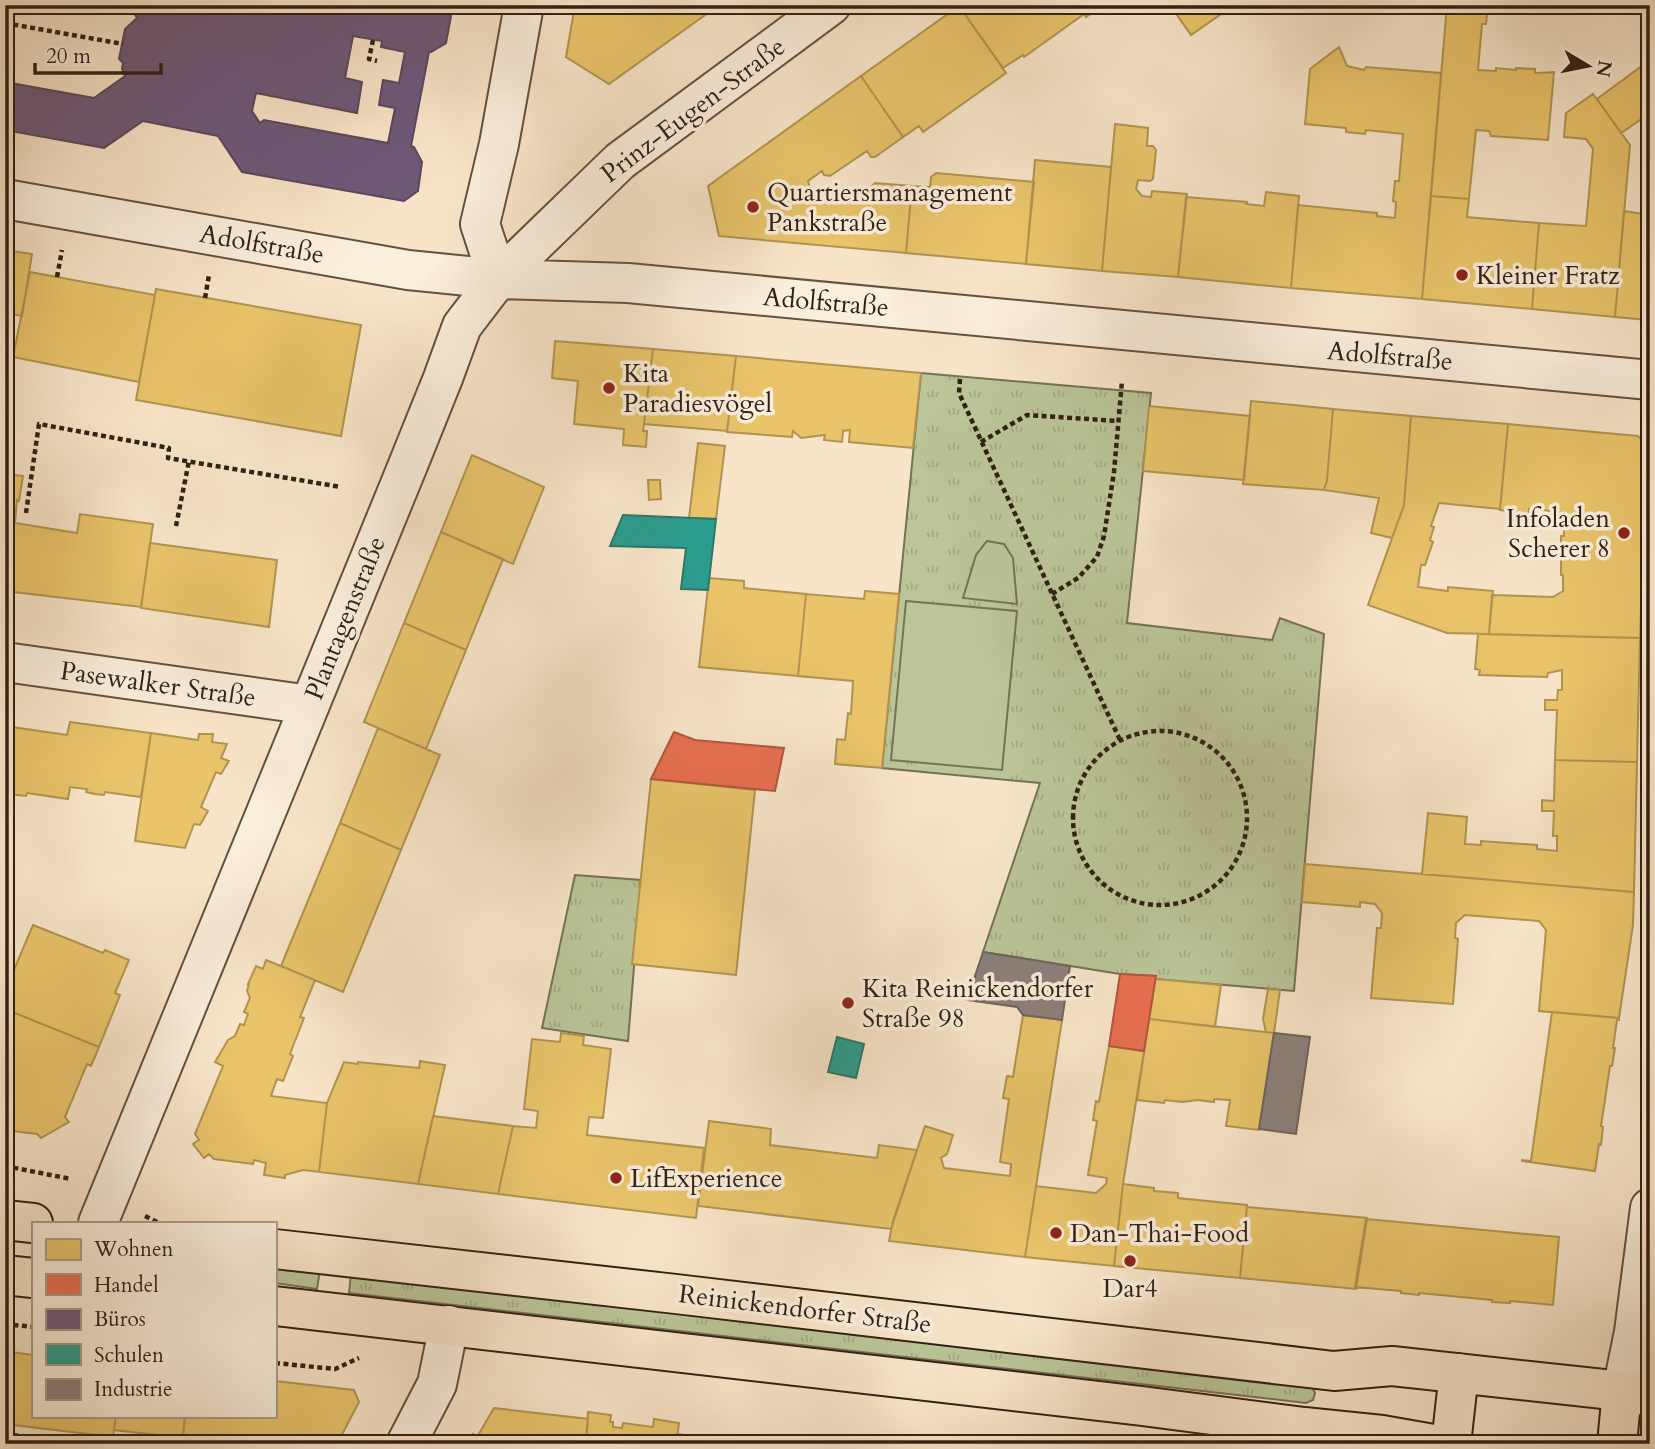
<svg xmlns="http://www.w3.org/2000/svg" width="1655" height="1449" viewBox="0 0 1655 1449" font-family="Cardo,serif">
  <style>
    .grass { fill: url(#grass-tufts); stroke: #767256; stroke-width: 2 }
    .pitch { fill: #bbc598; stroke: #767256; stroke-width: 2 }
    .homes { fill: #e9c46a; stroke: #b29350; stroke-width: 2 }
    .shops { fill: #e76f51; stroke: #b1573f; stroke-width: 2 }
    .offices { fill: #6d597a; stroke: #5b485b; stroke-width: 2; fill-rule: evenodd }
    .schools { fill: #2a9d8f; stroke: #2c786a; stroke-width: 2 }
    .industry { fill: #8a817c; stroke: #70645d; stroke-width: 2 }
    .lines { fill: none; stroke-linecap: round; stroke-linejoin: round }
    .street-casing { stroke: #645141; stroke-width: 42 }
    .primary-casing { stroke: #322014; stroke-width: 42 }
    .path { stroke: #322014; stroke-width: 4.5; stroke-dasharray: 5 3.5; stroke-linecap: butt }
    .street { stroke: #faeedc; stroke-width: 38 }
    .primary { stroke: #f8e5c9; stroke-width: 38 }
    .poi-dot { fill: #8f2418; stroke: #faeedc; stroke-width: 2.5 }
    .labels { text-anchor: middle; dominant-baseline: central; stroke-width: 7; stroke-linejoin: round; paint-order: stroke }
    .street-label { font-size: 26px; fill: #322014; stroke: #faeedc }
    .poi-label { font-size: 26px; fill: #322014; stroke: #faeedc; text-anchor: start }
  </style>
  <defs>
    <pattern id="grass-tufts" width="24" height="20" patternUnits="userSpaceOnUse" patternTransform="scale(1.75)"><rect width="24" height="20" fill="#bbc598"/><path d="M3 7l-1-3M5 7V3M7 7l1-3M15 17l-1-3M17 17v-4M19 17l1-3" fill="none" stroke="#a1a982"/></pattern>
  </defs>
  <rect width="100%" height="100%" fill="#f8e5c9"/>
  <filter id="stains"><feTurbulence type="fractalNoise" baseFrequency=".00286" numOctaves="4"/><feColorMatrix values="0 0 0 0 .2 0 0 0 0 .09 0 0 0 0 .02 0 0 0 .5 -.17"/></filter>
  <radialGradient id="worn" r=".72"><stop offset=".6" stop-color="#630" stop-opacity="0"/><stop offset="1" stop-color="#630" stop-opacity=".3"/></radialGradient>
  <path class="grass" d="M921 373 1151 393 1127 623 1272 640 1280 618 1324 634 1294 991 1155 979V976L1120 974 983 952 1040 783 882 768Z
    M575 875 641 880 628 1041 542 1028Z
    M275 1264 320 1270 317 1289 275 1283Z
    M351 1274 1312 1386 1315 1393 1313 1400 1306 1403 349 1293Z"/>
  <path class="pitch" d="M987 541 1004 544 1013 558 1017 604 963 598 976 555Z
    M906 601 1017 611 1002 770 891 760Z"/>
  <path class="homes" d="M575 5H719L609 84 566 57Z
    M960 5H1078L1084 14 1024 57 1023 55 1003 68 959 6Z
    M1078 5H1103L1086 17Z
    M1170 5H1219L1224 12 1191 35Z
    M1447 5H1488L1486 24H1482L1478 70 1496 71V68L1516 70V68L1535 69V73L1554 72 1548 140 1491 136 1489 131 1476 130 1469 199 1431 196Z
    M959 6 1006 73 923 132 919 126 903 137 861 76Z
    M1339 47 1347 66 1364 70 1366 67 1441 73 1422 299 1291 288 1298 205 1377 213V216L1395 218 1396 202 1393 201 1395 181H1399L1403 134 1366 130 1365 134 1346 132V128L1305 124 1310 69Z
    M1650 60V113L1621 133 1597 99Z
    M861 76 903 137 875 157H871L867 151 830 176 824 175 822 171 808 181 811 193 845 196 856 187 869 189 875 183 912 186 906 253 719 236 708 186Z
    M1593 94 1630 145 1615 317 1532 309 1539 223 1586 226 1593 149 1586 139 1564 137 1566 113Z
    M1115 124 1148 128 1147 146H1153L1156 150 1153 179 1150 181 1138 180 1136 189 1142 196 1151 197 1152 191 1187 194 1178 277 1102 271Z
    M1035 160 1111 167 1102 271 1026 264Z
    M936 173 1034 182 1026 264 906 253 912 186 930 187 931 177Z
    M1266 192 1299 196 1291 288 1178 277 1186 197 1247 202 1246 204 1264 206Z
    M1431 196 1469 199 1467 217 1539 223 1532 309 1422 299Z
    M1624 211 1650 215V319L1648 320 1615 317Z
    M5 250 32 254 22 316 6 313 5 319Z
    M30 272 155 295 139 382 13 357Z
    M156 289 361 325 341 436 136 400Z
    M5 322 13 323 9 355H5Z
    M555 341 653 349 644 424 643 431H647L646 447 623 445 624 429 574 424 578 381 552 378Z
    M653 349 736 356 727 431 644 424Z
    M736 356 921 373 913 448 849 442 850 430 843 431 842 442 824 440 825 435 801 438 793 431 792 437 727 432Z
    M1251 401 1333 409 1327 480 1324 490 1243 484Z
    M1149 406 1250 416 1244 480 1143 471Z
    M1333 409 1411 416 1404 505 1392 538 1371 533 1379 498 1324 490 1327 480Z
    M1411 416 1508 424 1500 509 1439 503 1431 526 1434 527 1430 540 1433 542 1425 565H1421L1418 587 1448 591V587L1493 591 1489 634 1447 633 1368 605 1404 505Z
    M1508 424 1638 436 1646 445 1640 638 1489 634 1492 595 1553 597 1563 591V575H1561V536H1564V517L1553 508 1551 511 1529 509V513L1500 510Z
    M698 443 725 446 716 519 689 518Z
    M472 455 544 487 513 564 441 532Z
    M5 474 23 476 19 501 17 500 15 523 77 533 80 514 153 524 141 607 5 591Z
    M648 480H660L661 499 649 500Z
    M441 532 503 559 466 650 404 623Z
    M150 543 277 560 269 627 141 608Z
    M709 578 744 581V588L806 594 798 676 699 667Z
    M865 591 899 594 882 768 835 764 837 739 845 740 848 713 851 714 853 681 798 676 806 594 864 599Z
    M404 623 466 650 426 749 364 722Z
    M1478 634 1640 638 1637 762 1555 760 1557 710H1545V700H1557L1558 690H1562V670L1548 673 1547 677 1479 675 1480 670 1475 669Z
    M70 722 151 733 141 797 105 792 104 795 95 794 86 792 87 789 70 787 68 799 27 793 26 796 9 794V791L5 790V726L67 735Z
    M378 728 440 755 401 850 340 823Z
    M151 733 198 740 199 734H213L212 742 227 744 221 758 229 761 221 774 216 772 201 807 208 811 200 825 194 824 185 848 135 841Z
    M1555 760 1637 762 1634 892 1422 874 1428 813 1467 817 1465 844 1481 845V841L1537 845V849L1557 851V836H1553L1554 811H1542V800L1554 801Z
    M651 779 755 790 736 975 632 964Z
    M340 823 401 850 343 992 281 966Z
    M1305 864 1634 892 1633 925 1619 1018 1539 1011 1546 930 1539 921 1465 915 1456 923 1455 938 1458 939 1453 1004 1371 998 1377 928H1381L1382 913 1375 904 1360 902V907L1302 902Z
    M33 925 103 953 105 950 129 960 115 993 120 995 99 1047 5 1009V991Z
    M266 960 315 980 300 1017 304 1018 290 1054 293 1056 283 1081 277 1079 271 1096 327 1103 319 1172 303 1170 285 1175V1178L264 1175 266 1163 254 1160 253 1164 214 1159 209 1154 204 1158 193 1144 199 1140 195 1134 223 1066 215 1062 228 1040 235 1036 240 1024 244 1025 248 1014 244 1012 250 998 247 991 249 984H248L256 966 263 969Z
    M1155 979 1221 985 1215 1027 1149 1019Z
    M1268 989 1280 990 1274 1033 1266 1032 1263 1019Z
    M5 1009 99 1047 91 1066 87 1064 65 1117 69 1122 41 1138 37 1134 5 1130Z
    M1552 1012 1619 1018V1020H1617L1613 1048H1615L1612 1066H1610L1601 1126 1603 1127 1601 1145 1599 1144 1595 1171 1522 1161V1160L1531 1161Z
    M1023 1015 1062 1020 1025 1257 889 1241 893 1221 925 1126 953 1135 947 1154 941 1158 944 1168 1010 1176 1011 1164 1000 1162 1009 1099 1003 1098 1007 1076 1013 1077Z
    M1149 1019 1274 1033 1259 1130 1226 1126 1230 1100 1214 1099V1102L1198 1100 1182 1102 1165 1100 1164 1103 1137 1100Z
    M561 1033 584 1036 583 1045 611 1049 603 1118 589 1117 587 1135 704 1148 696 1218 498 1194 513 1126 536 1128 538 1111 524 1109 532 1039 560 1042Z
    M1109 1046 1144 1051 1123 1184 1114 1266 1025 1257 1036 1186 1096 1193 1106 1184 1107 1178 1088 1175 1097 1121 1093 1120 1096 1101 1099 1102Z
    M420 1061 445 1065 418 1184 319 1172 327 1103 344 1062 358 1064V1062L419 1068Z
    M433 1116 513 1126 498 1194 418 1184Z
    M709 1121 771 1129 770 1145 877 1158 879 1145 917 1150 891 1229 698 1206Z
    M1123 1184 1154 1188V1191L1178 1193V1198L1247 1205 1240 1278 1114 1266Z
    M1247 1207 1367 1218 1356 1289 1240 1278Z
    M1366 1219 1559 1237 1553 1305 1510 1301V1303L1492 1302V1300L1419 1293V1295L1401 1293V1291L1355 1287Z
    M5 1351 33 1355V1416H116L113 1437 5 1424Z
    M275 1381 354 1390 359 1402 337 1444H182L185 1416H275Z
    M494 1408 588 1419 586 1444H467L473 1434 477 1437Z
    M588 1412 611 1415 610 1422H613V1427L622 1428 623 1423 653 1427 654 1419 679 1423 676 1444H586Z
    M116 1416H185L183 1438 114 1430Z
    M677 1434 732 1441V1436L753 1438V1444H676Z
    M775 1440 806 1444H775Z"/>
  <path class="shops" d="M674 732 695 740 784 748 775 791 651 779Z
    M1120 974 1156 976 1144 1051 1109 1046Z"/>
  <path class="offices" d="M129 5H445L451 16 446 43 431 52H429L411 146 414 147 422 162 418 191 404 201 242 172 218 136 143 121 104 148 5 130V82L94 98 125 76 122 69 123 63 119 59 125 29 137 18ZM353 36 382 41 381 47 405 52 399 83 383 80 379 105 395 108 388 143 264 120 260 123 252 111 256 93 357 113 362 82 345 78Z"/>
  <path class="schools" d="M623 515 716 519 708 590 681 589 686 548 610 546Z
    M837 1037 864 1044 856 1078 828 1072Z"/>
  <path class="industry" d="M983 952 1070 966 1062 1020 1023 1015 1017 1007 967 1000Z
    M1274 1033 1310 1037 1296 1134 1259 1129Z"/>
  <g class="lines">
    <g class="street-casing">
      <path id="street" d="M5 199 408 270 498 279 628 283 1650 380
        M498 279 480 224 499 144 524 5
        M5 662 310 705
        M98 1223 408 465 443 378 462 326 498 279 620 161 831 5
        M1622 1391 1634 1332 1650 1208
        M406 1444 437 1384 449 1325"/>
    </g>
    <g class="primary-casing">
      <path id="primary" d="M5 1220 33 1223
        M275 1249 676 1294 1334 1371 1392 1366 1622 1391 1650 1397
        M5 1275 33 1278
        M275 1306 1142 1406 1304 1427 1382 1435 1433 1444
        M1451 1444 1459 1373
        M1617 1444 1622 1391"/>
    </g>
    <path class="path" d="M5 23 123 44
      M373 40 369 59 377 61
      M57 277 62 250
      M205 298 209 275
      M960 379 959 393 1120 740
      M981 442 1027 415 1118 421
      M26 513 39 424 169 448 168 458 341 487
      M176 526 189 461
      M1052 594 1078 578 1097 557 1104 536 1114 472 1122 381
      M1073 818a87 87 0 1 1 174 0a87 87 0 1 1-174 0Z
      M5 1166 71 1179
      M145 1216 159 1223
      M5 1324 33 1327
      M275 1363 335 1369 359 1358
      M5 1434 86 1444"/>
    <use href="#street" class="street"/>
    <use href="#primary" class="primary"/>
  </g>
  <g class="poi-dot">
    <circle cx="753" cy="207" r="7"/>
    <circle cx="1462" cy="275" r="7"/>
    <circle cx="609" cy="388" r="7"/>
    <circle cx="1624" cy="533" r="7"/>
    <circle cx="848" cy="1003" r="7"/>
    <circle cx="616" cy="1178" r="7"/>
    <circle cx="1056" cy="1233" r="7"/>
    <circle cx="1130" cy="1261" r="7"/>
  </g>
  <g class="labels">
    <g class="street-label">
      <text transform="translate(693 110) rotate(-37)">Prinz-Eugen-Straße</text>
      <text transform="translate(262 244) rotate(10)">Adolfstraße</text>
      <text transform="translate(826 302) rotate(5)">Adolfstraße</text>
      <text transform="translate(1390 356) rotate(5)">Adolfstraße</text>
      <text transform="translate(345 618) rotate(-68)">Plantagenstraße</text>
      <text transform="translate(158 684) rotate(8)">Pasewalker Straße</text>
      <text transform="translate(805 1309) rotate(7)">Reinickendorfer Straße</text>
    </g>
    <g class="poi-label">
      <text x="767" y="192">Quartiersmanagement<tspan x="767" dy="30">Pankstraße</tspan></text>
      <text x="1476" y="275">Kleiner Fratz</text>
      <text x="623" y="373">Kita<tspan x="623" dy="30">Paradiesvögel</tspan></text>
      <text x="1610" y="518" text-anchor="end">Infoladen<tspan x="1610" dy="30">Scherer 8</tspan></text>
      <text x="862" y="988">Kita Reinickendorfer<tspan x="862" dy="30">Straße 98</tspan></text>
      <text x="630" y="1178">LifExperience</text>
      <text x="1070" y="1233">Dan-Thai-Food</text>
      <text x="1130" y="1288" text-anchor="middle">Dar4</text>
    </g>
  </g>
  <rect width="1655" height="1449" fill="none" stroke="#f8e5c9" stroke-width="28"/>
  <rect x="7" y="7" width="1641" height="1435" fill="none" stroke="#322014" stroke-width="3.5"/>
  <rect x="14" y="14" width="1627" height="1421" fill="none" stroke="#322014" stroke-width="2"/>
  <rect x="32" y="1222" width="245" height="196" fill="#faeedc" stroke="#aa9c8c" stroke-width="2"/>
  <rect x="46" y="1239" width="35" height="21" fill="#e9c46a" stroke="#aa9c8c" stroke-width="2"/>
  <text x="94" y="1256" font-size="21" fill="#322014">Wohnen</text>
  <rect x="46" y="1274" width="35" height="21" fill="#e76f51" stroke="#aa9c8c" stroke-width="2"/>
  <text x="94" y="1292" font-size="21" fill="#322014">Handel</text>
  <rect x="46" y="1309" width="35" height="21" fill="#6d597a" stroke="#aa9c8c" stroke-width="2"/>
  <text x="94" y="1326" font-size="21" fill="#322014">Büros</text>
  <rect x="46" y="1344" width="35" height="21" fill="#2a9d8f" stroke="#aa9c8c" stroke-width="2"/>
  <text x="94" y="1362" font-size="21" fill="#322014">Schulen</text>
  <rect x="46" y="1379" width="35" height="21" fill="#8a817c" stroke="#aa9c8c" stroke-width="2"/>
  <text x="94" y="1396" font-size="21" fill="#322014">Industrie</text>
  <g transform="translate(1588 66) rotate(100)" stroke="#faeedc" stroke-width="5" paint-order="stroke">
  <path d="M0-5L12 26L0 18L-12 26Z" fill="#322014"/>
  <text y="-10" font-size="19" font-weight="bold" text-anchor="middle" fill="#322014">N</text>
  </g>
  <path d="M35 63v10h126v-10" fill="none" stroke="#322014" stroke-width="3.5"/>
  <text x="46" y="63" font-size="21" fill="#322014" stroke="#faeedc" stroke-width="5" paint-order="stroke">20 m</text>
  <rect width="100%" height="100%" filter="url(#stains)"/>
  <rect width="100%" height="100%" fill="url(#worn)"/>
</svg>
